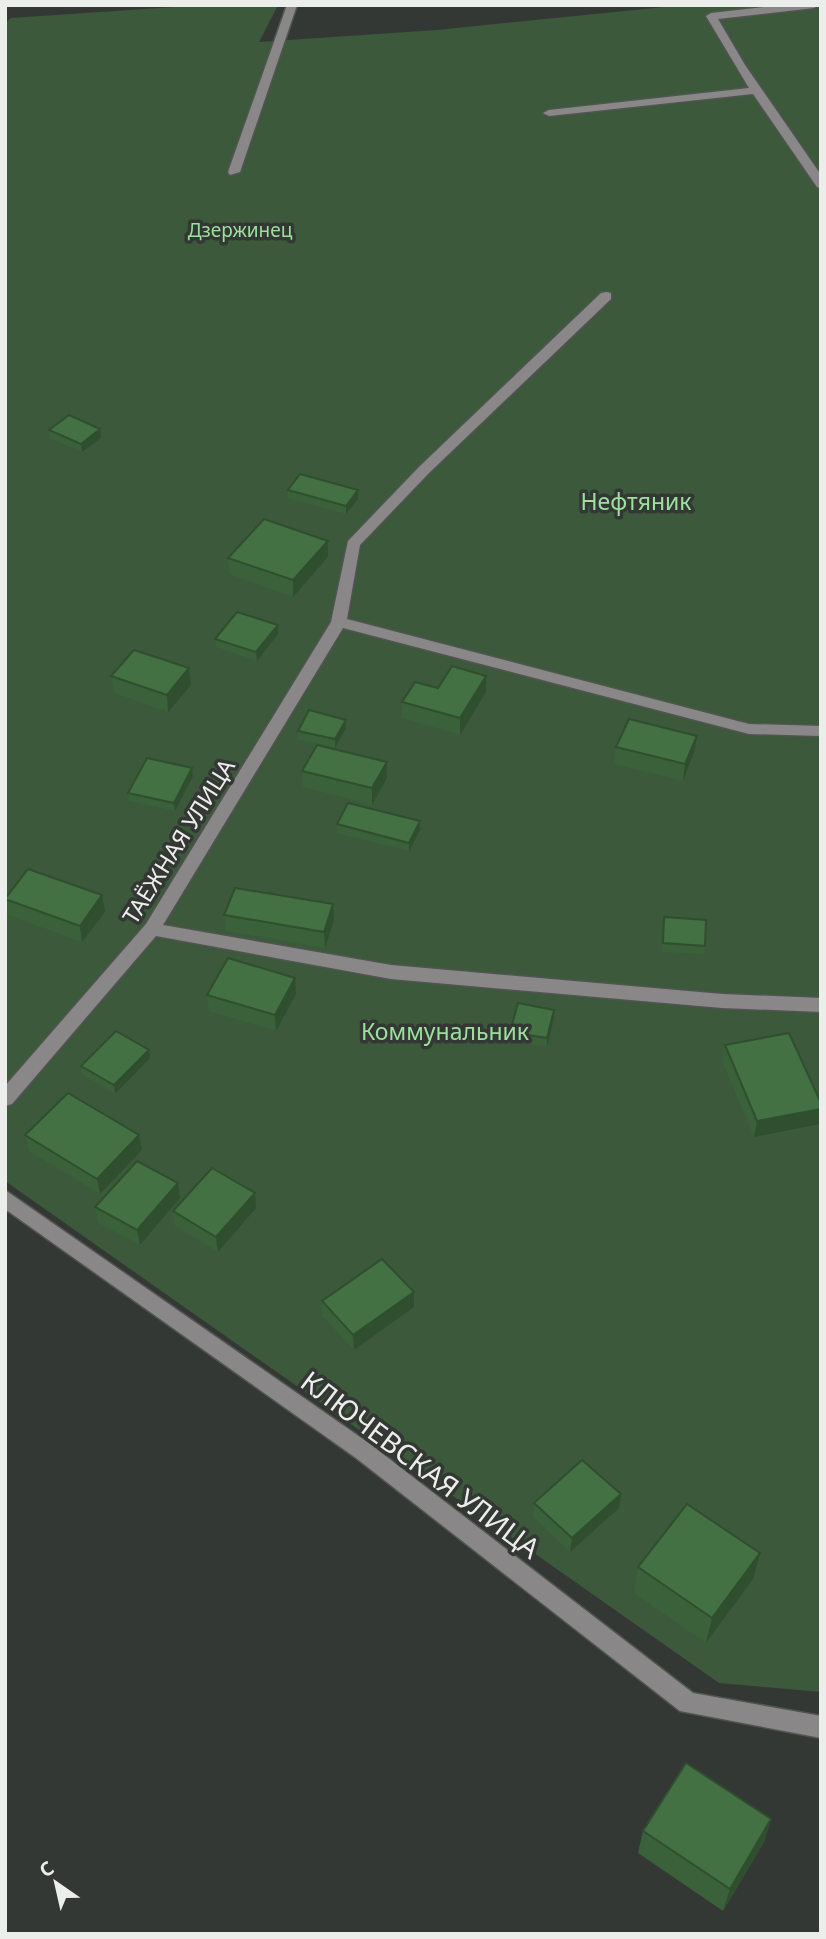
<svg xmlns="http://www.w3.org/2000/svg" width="826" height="1939" viewBox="0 0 826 1939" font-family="'Noto Sans',sans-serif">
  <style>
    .green { fill: #3c593c }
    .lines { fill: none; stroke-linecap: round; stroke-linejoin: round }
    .minor-casing { stroke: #515551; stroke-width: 3 }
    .minor { fill: #8a8789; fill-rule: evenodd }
    .wall { fill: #3a613a }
    .shaded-wall { fill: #2f4f2f }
    .building { fill: #437143; stroke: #2f4f2f; stroke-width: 2 }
    .labels { text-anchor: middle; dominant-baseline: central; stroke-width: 7; stroke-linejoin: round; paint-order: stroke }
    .far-park-label { font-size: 19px; fill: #9be09c; stroke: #343834 }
    .park-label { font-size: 23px; fill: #9be09c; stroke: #343834 }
    .street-label { font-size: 23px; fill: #ebeeeb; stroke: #343834 }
    .near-street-label { font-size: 28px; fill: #ebeeeb; stroke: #343834 }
  </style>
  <rect width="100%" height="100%" fill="#343834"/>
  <path class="green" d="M204 5H278L259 42 437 30 684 5H821V1692L719 1683 5 1181V23L11 18Z"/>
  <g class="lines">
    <g class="minor-casing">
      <path id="minor" d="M287 5H297L240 172 230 175 228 172Z
        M781 5H819L814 8 718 19 745 65 821 175V188L817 187 753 94 549 116 543 113 549 110 749 88 706 16 711 13Z
        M606 292 611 293V299L429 473 360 545 347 619 749 724 821 726V736L749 734 343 628 163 925 391 965 722 994 821 998V1012L722 1008 391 979 156 936 12 1104 5 1106V1086L146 924 331 622 348 541 419 467 601 293Z
        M5 1190 370 1444 693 1693 821 1716V1738L680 1711 356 1458 5 1209Z"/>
    </g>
    <use href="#minor" class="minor"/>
  </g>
  <path class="wall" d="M49 430 101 438 82 452 50 438Z
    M288 490H358V499L346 514 288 498Z
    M328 557 293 597 229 574 228 558Z
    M278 634 257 661 216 647 215 639Z
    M189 668 191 685 168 712 114 693 111 676Z
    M486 676V692L460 735 402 718V702L438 688Z
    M346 720V728L335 748 298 739V731Z
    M616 747 694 752 683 781 614 764Z
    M387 762V778L372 805 303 787 302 771Z
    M193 776 175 811 129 801 128 793Z
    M337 824 420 830 409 851 337 833Z
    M102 895 105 912 82 942 8 915 5 901V898Z
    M333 904 334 920 325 948 226 931 224 915Z
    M664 917 705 946 704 954 662 952Z
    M296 994 276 1031 209 1011 207 995Z
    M554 1018 547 1047 510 1040V1032Z
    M725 1045 820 1124 754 1137 722 1061Z
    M150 1058 115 1094 82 1074 81 1066Z
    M25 1135 142 1150 100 1194 29 1151Z
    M255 1193 256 1208 218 1252 175 1226 173 1211Z
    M180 1198 140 1245 98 1223 95 1207Z
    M322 1301 414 1307 354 1350 322 1316Z
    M621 1494 619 1508 570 1552 533 1517 534 1503Z
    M638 1567 753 1579 706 1643 634 1593Z
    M771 1819 764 1842 723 1911 638 1853 643 1831Z"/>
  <path class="shaded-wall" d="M100 429 101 438 82 452 81 444Z
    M358 490V499L346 514V506Z
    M328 541V557L293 597V580Z
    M278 625V634L257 661 256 652Z
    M189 668 191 685 168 712 167 695Z
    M486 676V692L460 735V718Z
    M346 720V728L335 748V739Z
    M697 736 694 752 683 781 685 764Z
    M387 762V778L372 805V788Z
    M192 768 193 776 175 811 174 803Z
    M420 821V830L409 851V843Z
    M102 895 105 912 82 942 80 926Z
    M333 904 334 920 325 948 324 932Z
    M295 978 296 994 276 1031 275 1015Z
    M554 1010V1018L547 1047V1038Z
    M149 1050 150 1058 115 1094 114 1085Z
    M821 1109 820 1124 754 1137 757 1121Z
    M139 1135 142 1150 100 1194 97 1179Z
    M178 1183 180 1198 140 1245 137 1230Z
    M255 1193 256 1208 218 1252 216 1237Z
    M414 1292V1307L354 1350 353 1335Z
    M621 1494 619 1508 570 1552 572 1538Z
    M760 1553 753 1579 706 1643 712 1618Z
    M771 1819 764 1842 723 1911 730 1889Z"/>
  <path class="building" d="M69 415 100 429 81 444 49 430Z
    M300 474 358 490 346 506 288 490Z
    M264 519 328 541 293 580 228 558Z
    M237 612 278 625 256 652 215 639Z
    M134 650 189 668 167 695 111 676Z
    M452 666 486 676 460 718 402 702 415 682 438 688Z
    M309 710 346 720 335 739 298 731Z
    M629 719 697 736 685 764 616 747Z
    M317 745 387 762 372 788 302 771Z
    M147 758 192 768 174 803 128 793Z
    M348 803 420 821 409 843 337 824Z
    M28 869 102 895 80 926 5 899Z
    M235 888 333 904 324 932 224 915Z
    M664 917 706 920 705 946 663 943Z
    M228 958 295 978 275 1015 207 995Z
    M518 1003 554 1010 547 1038 510 1032Z
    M116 1031 149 1050 114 1085 81 1066Z
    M789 1033 821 1103V1109L757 1121 725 1045Z
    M68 1093 139 1135 97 1179 25 1135Z
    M137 1161 178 1183 137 1230 95 1207Z
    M212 1168 255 1193 216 1237 173 1211Z
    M382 1259 414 1292 353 1335 322 1301Z
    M582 1460 621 1494 572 1538 534 1503Z
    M687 1504 760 1553 712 1618 638 1567Z
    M686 1763 771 1819 730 1889 643 1831Z"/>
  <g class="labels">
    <g class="far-park-label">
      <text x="240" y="230">Дзержинец</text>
    </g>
    <g class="park-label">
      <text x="636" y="501">Нефтяник</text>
      <text x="445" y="1031">Коммунальник</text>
    </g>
    <g class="street-label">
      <text transform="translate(178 841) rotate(-58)">ТАЁЖНАЯ УЛИЦА</text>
    </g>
    <g class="near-street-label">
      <text transform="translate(421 1464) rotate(37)">КЛЮЧЕВСКАЯ УЛИЦА</text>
    </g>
  </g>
  <rect width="826" height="1939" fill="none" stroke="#ebeeeb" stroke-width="14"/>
  <g transform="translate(56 1883) rotate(326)" stroke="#343834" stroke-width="5" paint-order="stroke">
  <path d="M0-5L12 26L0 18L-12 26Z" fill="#ebeeeb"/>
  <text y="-10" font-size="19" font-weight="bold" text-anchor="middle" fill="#ebeeeb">С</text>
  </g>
</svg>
